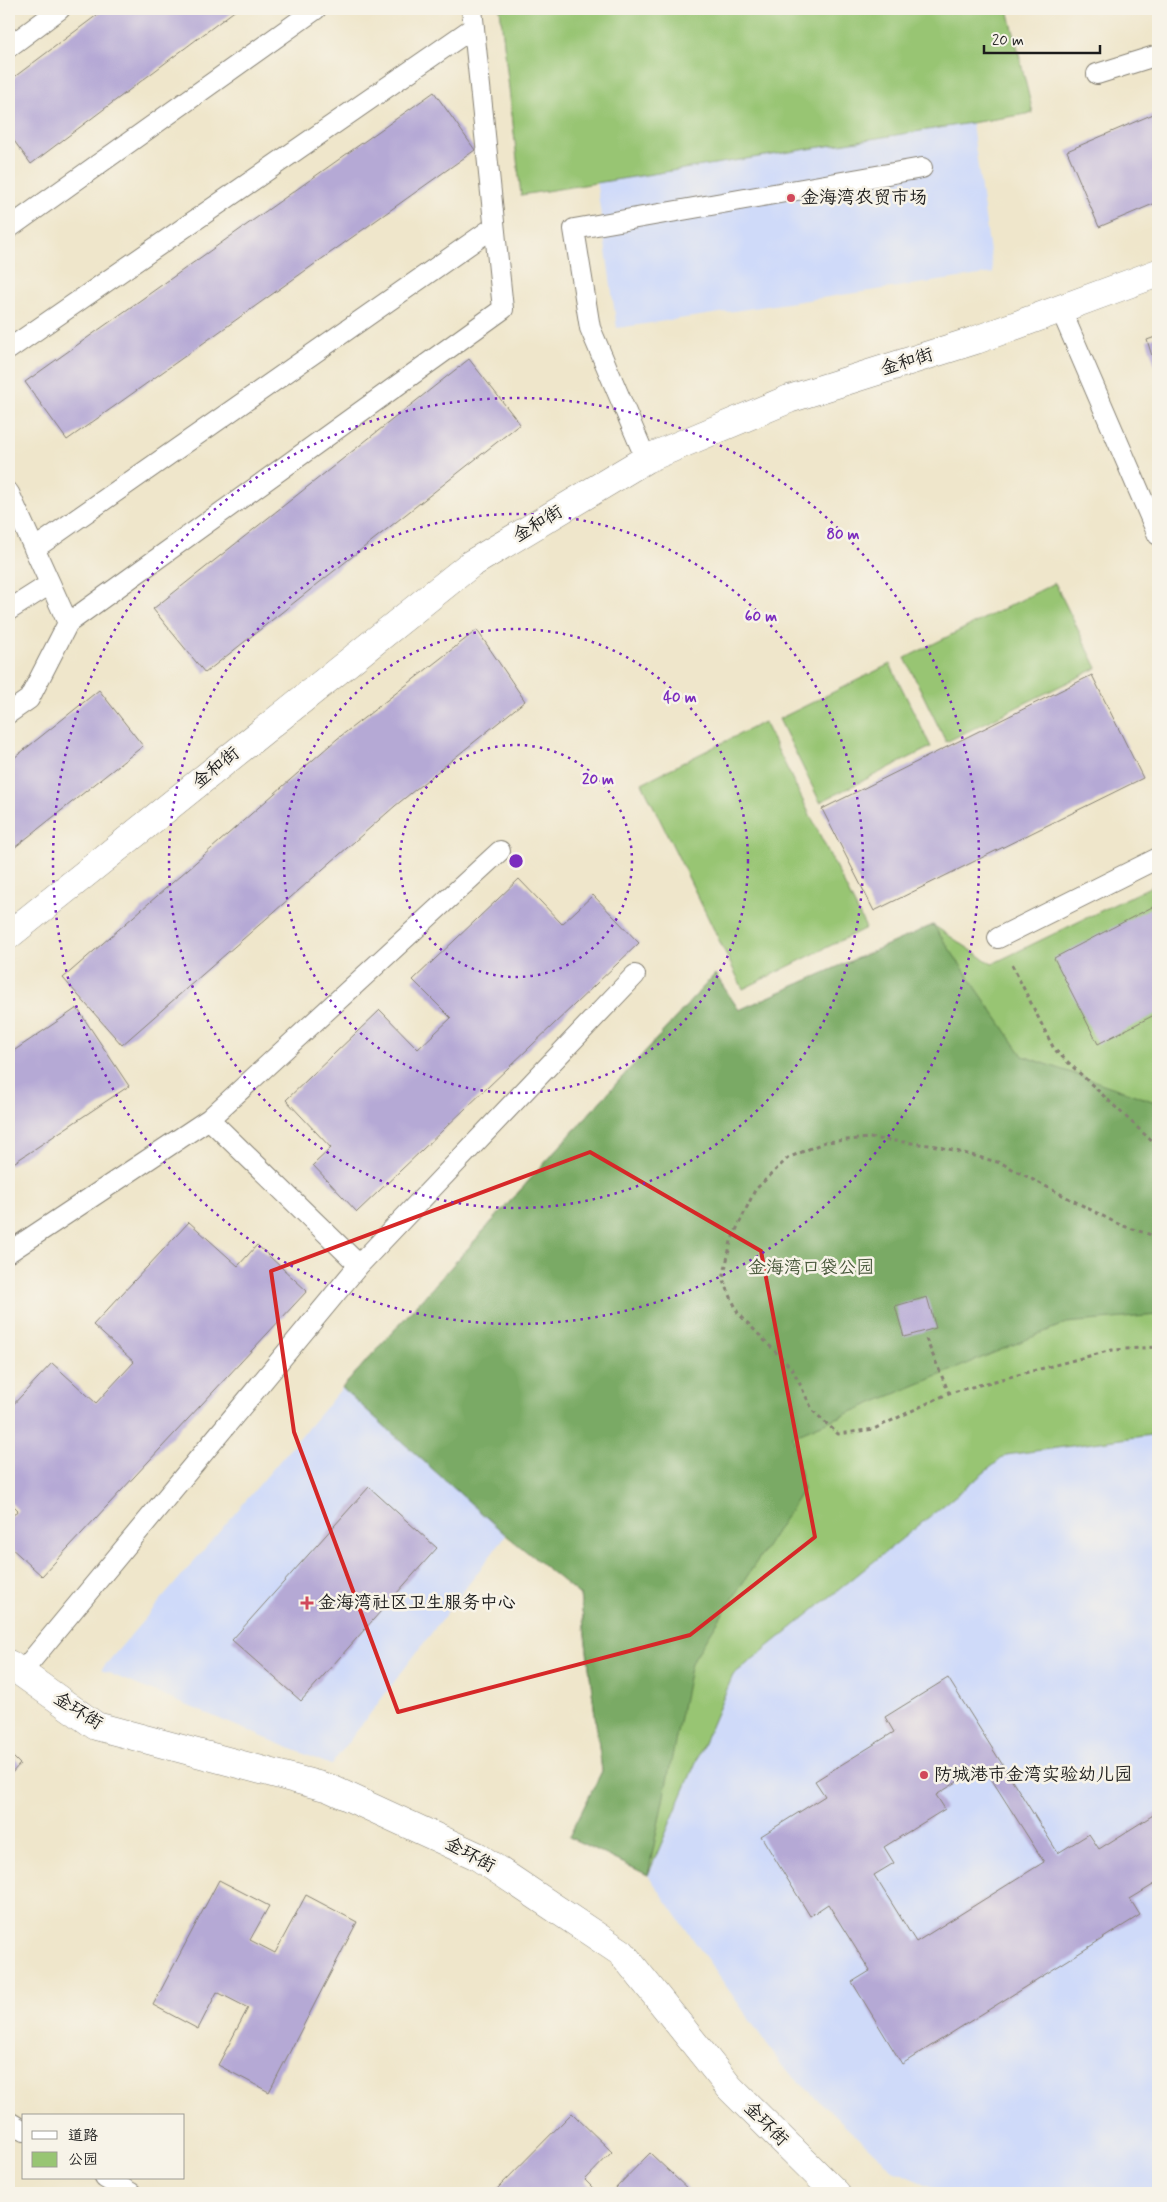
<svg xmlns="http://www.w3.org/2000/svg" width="1167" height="2202" viewBox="0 0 1167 2202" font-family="Mynerve,'LXGW WenKai TC',sans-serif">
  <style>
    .built { fill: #cfdaf9 }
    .green { fill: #98c573; stroke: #5a7048 }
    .forest { fill: #7aaa65; stroke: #4b6340 }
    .building { fill: #b5a9d5; fill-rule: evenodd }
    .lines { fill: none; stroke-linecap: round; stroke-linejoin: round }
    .service-casing { stroke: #868174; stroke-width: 22 }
    .minor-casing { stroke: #868174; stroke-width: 29 }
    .path { stroke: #868174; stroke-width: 3; stroke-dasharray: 4 4; stroke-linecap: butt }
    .service { stroke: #fff; stroke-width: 20 }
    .minor { stroke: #fff; stroke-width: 28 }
    .marked { fill: none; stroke: #d62828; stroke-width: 4; stroke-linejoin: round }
    .ring { fill: none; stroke: #7b2cbf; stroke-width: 2.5; stroke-dasharray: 2.5 5 }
    .poi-dot { fill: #d1495b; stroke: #f7f3e8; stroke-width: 2 }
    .labels { text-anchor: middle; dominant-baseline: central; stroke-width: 5; stroke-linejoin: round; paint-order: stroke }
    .poi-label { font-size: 18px; fill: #1c1c1c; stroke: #f7f3e8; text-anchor: start }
    .street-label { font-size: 18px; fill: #1c1c1c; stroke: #f7f3e8 }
    .park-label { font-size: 18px; fill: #47573a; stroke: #f7f3e8 }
    .centre { fill: #7b2cbf; stroke: #f7f3e8; stroke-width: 2.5 }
    .ring-label { font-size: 15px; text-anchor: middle; font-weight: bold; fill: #7b2cbf; stroke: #f7f3e8; stroke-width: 5; stroke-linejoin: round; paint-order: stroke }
  </style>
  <rect width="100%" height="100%" fill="#f7f3e8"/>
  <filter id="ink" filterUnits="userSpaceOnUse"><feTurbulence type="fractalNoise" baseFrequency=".02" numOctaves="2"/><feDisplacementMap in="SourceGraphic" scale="10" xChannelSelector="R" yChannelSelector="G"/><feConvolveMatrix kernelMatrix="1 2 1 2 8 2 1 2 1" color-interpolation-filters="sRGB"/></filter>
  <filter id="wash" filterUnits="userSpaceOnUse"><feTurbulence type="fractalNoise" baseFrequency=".0096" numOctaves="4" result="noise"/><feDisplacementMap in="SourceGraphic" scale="20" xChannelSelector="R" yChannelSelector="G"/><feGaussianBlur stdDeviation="1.12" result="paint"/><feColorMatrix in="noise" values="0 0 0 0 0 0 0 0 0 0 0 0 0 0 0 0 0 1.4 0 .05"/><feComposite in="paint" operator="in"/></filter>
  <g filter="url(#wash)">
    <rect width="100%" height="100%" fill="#efe6cb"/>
    <path class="built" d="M964 68 993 273 617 328 588 124Z
      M342 1388 506 1535 331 1765 101 1670Z
      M1158 1434V2193H947L893 2170 782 2066 648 1875 733 1675 1006 1455Z"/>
    <path class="green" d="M500 9H1008L1033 113 521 195Z
      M1055 583 1097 668 946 742 905 658Z
      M890 664 931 747 820 802 779 719Z
      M764 722 866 928 743 989 642 783Z
      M1158 883V1434L1006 1455 733 1675 648 1875 569 1837 602 1771 580 1595 342 1388 715 974 739 1010 933 925 992 964Z"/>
    <path class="forest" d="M933 925 1023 1056 1158 1103V1315L1066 1323 793 1436 803 1490 691 1663 648 1875 569 1837 602 1771 580 1595 506 1535 342 1388 715 974 739 1010Z"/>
    <g id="blocks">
      <path class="building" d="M105 9H237L31 164 9 134V81Z
        M434 92 475 150 67 440 25 382Z
        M1158 112V202L1099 227 1067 151Z
        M1158 336V375L1147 340Z
        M469 359 520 424 205 673 153 609Z
        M477 630 525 701 395 806 122 1045 63 978 337 739Z
        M1092 675 1143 778 874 911 822 809Z
        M99 690 143 746 9 852V762Z
        M519 879 562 924 593 895 639 943 357 1212 313 1165 331 1148 286 1100 380 1010 418 1049 451 1018 413 980Z
        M1158 904V1013L1098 1044 1054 958Z
        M77 1008 129 1086 9 1166V1054Z
        M189 1222 238 1266 257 1245 307 1291 42 1576 9 1546V1520L18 1510 9 1501V1409L52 1363 96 1403 134 1362 93 1325Z
        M927 1297 936 1328 904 1337 895 1306Z
        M369 1487 437 1548 301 1701 232 1640Z
        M948 1678 1058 1853 1089 1834 1099 1849 1158 1812V1882L1130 1899 1140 1915 902 2064 852 1982 870 1971 828 1904 810 1916 761 1836 825 1796 815 1781 894 1732 885 1717ZM983 1766 1044 1862 916 1942 874 1875 894 1863 884 1847 945 1809 936 1795Z
        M9 1753 20 1764 9 1776Z
        M219 1880 269 1906 250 1940 275 1953 306 1895 357 1922 269 2092 218 2065 248 2008 217 1992 198 2029 153 2005Z
        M572 2113 612 2152 585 2180 598 2193H493Z
        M650 2153 692 2193H611Z"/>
    </g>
  </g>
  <g filter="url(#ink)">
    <use href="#blocks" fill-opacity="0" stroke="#868174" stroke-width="1"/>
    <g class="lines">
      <g class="service-casing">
        <path id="service" d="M9 47 60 9
          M1097 74 1158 55
          M9 228 316 9
          M1061 310 1158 535
          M9 349 474 27
          M646 459 590 328 574 229 922 168
          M9 493 68 623 29 699 9 713
          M34 549 494 227
          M9 610 50 584
          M68 623 503 309 472 9
          M998 938 1158 858
          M209 1119 359 1265
          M9 1252 209 1119 500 851
          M21 1673 359 1265 635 975
          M9 2122 24 2131
          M105 2178 131 2193"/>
      </g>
      <g class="minor-casing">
        <path id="minor" d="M9 935 471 564 646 459 789 399 976 340 1158 273
          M9 1664 96 1726 329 1788 477 1856 622 1953 730 2088 836 2193"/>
      </g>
      <path class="path" d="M1012 965 1054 1049 1158 1147
        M1158 1237 1120 1225 1001 1163 937 1146 869 1138 825 1142 788 1158 755 1190 731 1241 723 1279 738 1313 793 1370 813 1411 838 1434 874 1429 949 1393 1112 1350 1158 1347
        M926 1339 949 1393"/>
      <use href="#service" class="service"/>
      <use href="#minor" class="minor"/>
    </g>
  </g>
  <path class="marked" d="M590 1152 761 1251 815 1537 690 1635 398 1712 294 1432 271 1271Z"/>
  <g class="ring">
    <circle cx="516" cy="861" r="116"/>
    <circle cx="516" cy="861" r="232"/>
    <circle cx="516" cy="861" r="347"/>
    <circle cx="516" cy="861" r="463"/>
  </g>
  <g class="poi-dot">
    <circle cx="791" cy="198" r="5"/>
    <path d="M304.5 1595.5h5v5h5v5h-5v5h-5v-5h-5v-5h5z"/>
    <circle cx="924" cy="1775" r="5"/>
  </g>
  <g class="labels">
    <g class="poi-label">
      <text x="801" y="198">金海湾农贸市场</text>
      <text x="318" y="1603">金海湾社区卫生服务中心</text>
      <text x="934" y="1775">防城港市金湾实验幼儿园</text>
    </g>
    <g class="street-label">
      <text transform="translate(907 362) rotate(-17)">金和街</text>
      <text transform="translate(538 524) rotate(-31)">金和街</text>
      <text transform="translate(216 768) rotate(-39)">金和街</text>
      <text transform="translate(78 1711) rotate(32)">金环街</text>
      <text transform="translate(470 1855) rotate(28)">金环街</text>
      <text transform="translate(766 2124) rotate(45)">金环街</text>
    </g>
    <g class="park-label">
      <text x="811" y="1268">金海湾口袋公园</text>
    </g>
  </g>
  <circle cx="516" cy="861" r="8" class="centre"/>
  <g class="ring-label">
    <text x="843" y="539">80 m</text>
    <text x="761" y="621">60 m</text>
    <text x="680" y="702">40 m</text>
    <text x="598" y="784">20 m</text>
  </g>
  <rect width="1167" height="2202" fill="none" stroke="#f7f3e8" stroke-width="30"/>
  <rect x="22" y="2114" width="162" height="65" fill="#f7f3e8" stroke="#9f9d96"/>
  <rect x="32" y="2131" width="25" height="8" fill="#ffffff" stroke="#9f9d96"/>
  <text x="68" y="2140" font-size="15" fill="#1c1c1c">道路</text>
  <rect x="32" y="2152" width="25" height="15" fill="#98c573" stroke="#9f9d96"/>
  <text x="68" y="2164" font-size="15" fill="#1c1c1c">公园</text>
  <path d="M984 45v8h116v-8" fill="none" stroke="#1c1c1c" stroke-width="2.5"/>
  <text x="992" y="45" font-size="15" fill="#1c1c1c" stroke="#f7f3e8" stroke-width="4" paint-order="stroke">20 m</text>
</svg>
